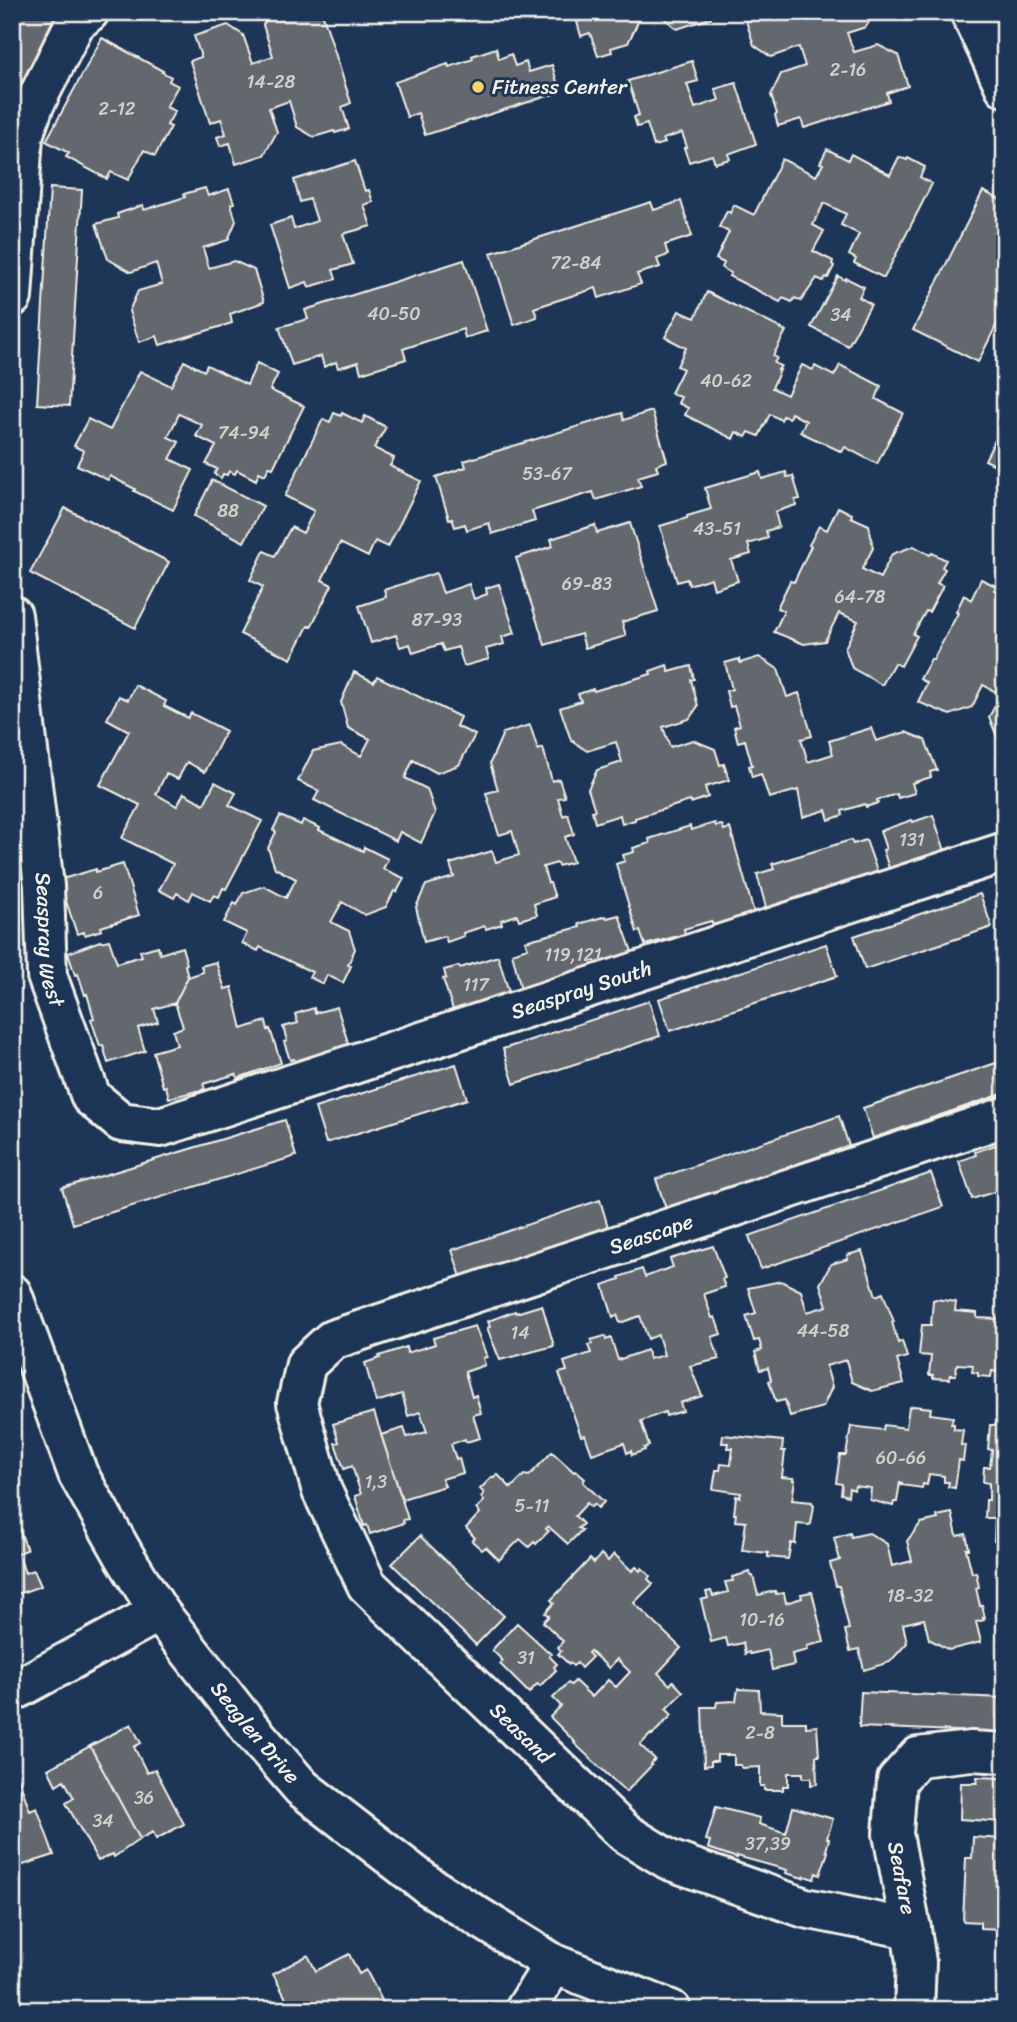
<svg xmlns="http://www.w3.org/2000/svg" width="1017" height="2022" viewBox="0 0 1017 2022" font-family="Sriracha,sans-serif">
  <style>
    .building { fill: #64686e; stroke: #f4f1e8; stroke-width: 2 }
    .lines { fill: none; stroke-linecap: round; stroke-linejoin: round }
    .minor-casing { stroke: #f4f1e8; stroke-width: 44 }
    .minor { stroke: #1d3557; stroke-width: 38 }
    .poi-dot { fill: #ffd166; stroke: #1d3557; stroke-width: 2.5 }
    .labels { text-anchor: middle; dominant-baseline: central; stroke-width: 6; stroke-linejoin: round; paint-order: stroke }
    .number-label { font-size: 18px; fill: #d0cfca }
    .poi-label { font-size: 21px; fill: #f4f1e8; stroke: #1d3557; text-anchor: start }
    .street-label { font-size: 21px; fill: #f4f1e8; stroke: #1d3557 }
  </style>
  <rect width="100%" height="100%" fill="#1d3557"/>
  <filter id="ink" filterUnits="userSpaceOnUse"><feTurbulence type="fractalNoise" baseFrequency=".0143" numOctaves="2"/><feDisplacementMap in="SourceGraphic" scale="14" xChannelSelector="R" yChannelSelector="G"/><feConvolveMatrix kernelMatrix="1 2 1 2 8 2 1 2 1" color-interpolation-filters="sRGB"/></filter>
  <g filter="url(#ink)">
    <path class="building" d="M19 12H58L12 102V24Z
      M270 12H322L351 103 342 107 349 129 335 133 334 131 314 137 297 127 289 101 269 108 277 132 264 155 236 164 230 143 220 146 217 137 226 134 221 119 210 123 190 61 201 57 194 36 228 25 243 35 253 63 273 56 263 25Z
      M578 12H635L638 22 628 43 611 48 612 52 598 56 590 33 581 36 577 22 580 21Z
      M657 12H710L711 18 677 29Z
      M754 12H875L866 27 847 33 854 52 878 45 898 55 908 86 887 93 889 101 804 128 801 119 778 126 775 115 777 114 771 95 781 74 805 66 799 47 771 57 754 45 744 15Z
      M102 38 163 71 162 72 171 77 169 81 178 86 166 107 175 111 167 125 171 127 155 156 144 150 128 180 111 172 107 179 66 157 69 153 46 141Z
      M496 48 499 59 511 54 515 66 526 62 529 72 552 65 560 92 425 135 418 113 407 117 395 82 448 64 449 67 473 59 472 56Z
      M692 61 698 81 687 84 695 108 719 100 715 89 736 83 756 144 728 154 730 159 715 163 712 155 689 162 684 148 687 147 682 133 663 139 665 143 654 146 647 124 637 127 634 117 639 115 628 81Z
      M827 149 848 160 851 154 890 175 899 157 907 160 908 158 925 167 920 177 932 184 884 278 854 263 856 259 849 255 859 234 841 225 846 214 824 203 813 225 824 231 813 251 833 261 832 264 834 266 828 278 826 277 823 281 817 278 801 301 795 298 792 302 783 298 780 302 729 276 731 273 722 268 724 263 716 259 729 232 719 227 727 211 730 213 734 205 754 215 782 159 816 176 823 164 820 163Z
      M355 161 365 191 369 190 373 202 364 205 371 226 343 234 353 264 333 270 336 279 309 287 307 282 290 288 270 225 291 218 294 229 317 221 310 199 300 202 294 180Z
      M50 188 82 190 69 406 37 404Z
      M205 188 208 196 229 189 234 203 231 204 236 221 228 240 203 248 209 268 234 261 254 270 264 302 230 314 232 323 160 345 157 336 139 342 129 311 138 291 162 284 156 263 131 272 108 259 96 224 118 218 117 214 143 205 144 210 185 197 184 194Z
      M983 191 1005 202V308L978 362 913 330Z
      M681 201 692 236 665 245 668 255 657 259 660 267 637 274 641 284 599 298 596 288 534 308 537 317 514 325 491 253 651 202 654 210Z
      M464 260 487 331 465 338 463 329 403 349 406 359 361 373 358 362 338 368 336 362 324 367 321 356 292 365 279 327 308 319 305 310Z
      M838 276 845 280 846 278 864 287 859 297 871 304 848 346 811 327Z
      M707 292 786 331 773 356 777 358 774 363 781 366 778 370H780L772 388 787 395 802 365 813 370 815 366 834 376 840 365 881 386 876 399 903 413 877 464 845 447 842 452 800 432 806 421 791 413 789 418 783 416 781 420 770 414 759 436 749 432 746 437 736 432 733 439 685 415 688 408 678 403 681 397 671 393 683 369 677 366 686 348 665 337 679 311 695 318Z
      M184 361 204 371 207 365 247 385 257 363 278 374 270 390 304 406 273 468 269 467 265 475 259 472 256 480 237 470 235 474 229 471 227 475 223 474 221 478 214 474 217 469 206 464 216 446 196 436 202 425 179 414 168 437 179 442 170 459 193 470 173 510 134 491 135 489 110 476 108 480 77 465 84 451 74 446 88 419 110 430 140 371 171 386Z
      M652 411 667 461 656 465 658 471 638 477 641 486 596 500 593 492 532 511 535 521 492 534 489 523 467 530 465 524 455 527 452 518 449 519 436 477 466 467 464 461 622 413 624 420Z
      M334 413 341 416 342 413 362 423 365 416 386 427 374 448 394 458 390 466 421 481 388 547 375 541 368 557 340 543 322 580 332 585 311 627 308 626 291 659 240 634 263 587 250 580 264 551 275 556 291 527 303 533 314 511 285 496 323 419 330 422Z
      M1005 434V470L985 460 995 440 1000 442Z
      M760 472 762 479 786 472 787 477 793 476 800 499 795 500 796 505 775 512 779 527 766 531 768 538 748 544 751 554 731 560 738 581 714 589 711 578 689 585 687 579 677 582 660 526 687 518V516L711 509 705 488Z
      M212 480 263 506 244 542 194 516Z
      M838 507 852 514 851 517 869 525 873 548 862 569 880 578 892 554 914 546 930 555 932 553 946 560 942 567 945 569 937 583 943 586 929 612 926 611 913 634 917 636 901 666 894 663 882 685 852 668 845 648 858 621 839 613 825 641 804 644 774 632 784 611 777 608 790 581 794 582 811 546 809 545 819 526 827 530Z
      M65 508 169 562 135 628 30 573Z
      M630 523 658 611 622 622 626 636 585 648 581 634 545 645 516 558 553 546 551 539 595 525 597 533Z
      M436 573 443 593 469 584 474 599 487 594 486 588 499 584 515 633 502 637 504 644 486 649 489 659 464 666 458 647 444 651 441 644 413 653 410 644 400 647 396 635 371 643 359 606 386 597 384 590Z
      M981 579 996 586 994 590 1005 595V742L998 739 989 717 1001 695 983 685 972 707 950 715 918 702 927 683 920 679 931 659 933 660 958 613 956 612 964 595 971 600Z
      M759 657 778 669 787 697 799 693 812 736 801 739 808 762 833 754 829 741 871 728 876 741 906 732 925 740 937 770 930 772 931 777 912 783 915 793 898 798 897 794 877 800 878 803 866 807 865 804 842 811 843 815 829 820 826 810 803 817 798 790 769 798 761 774 752 777 749 766 752 765 745 740 738 742 734 727 740 725 734 706 730 707 726 691 732 689 725 663 739 659 740 663Z
      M667 665 669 672 691 666 694 679 691 680 698 706 689 719 663 727 670 747 693 740 715 749 720 765 724 764 729 780 705 787 708 797 691 803 690 801 635 818V820L622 824 620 815 595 823 592 811 595 810 588 789 597 770 622 762 616 742 587 751 571 740 560 708 581 701 578 694 593 689 594 691 651 674 650 671Z
      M354 672 374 682 377 676 460 717 456 726 475 735 459 765 437 773 413 760 405 778 427 789 435 813 421 843 400 832 396 841 314 800 319 791 298 781 313 751 341 745 361 756 370 739 348 728 341 702Z
      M135 685 166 701 164 706 188 718 191 713 226 731 205 772 187 762 178 779 166 774 156 794 177 806 184 793 204 804 215 782 236 793 229 805 262 821 226 889 223 888 219 897 214 895 210 901 193 892 189 900 177 893 174 898 159 890 173 864 122 838 140 805 100 785 129 731 107 719 119 696 128 700Z
      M530 725 538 750 543 748 552 781 559 779 565 797 558 798 563 816 568 814 574 834 565 837 573 862 558 866 557 863 543 867 548 883H550L555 897 534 904 537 915 519 920 517 915 501 920 502 924 486 929 485 926 463 933 464 936 447 942 445 936 424 942 416 907 426 885 454 877 450 864 492 851 496 862 519 855 512 831 499 835 486 793 498 790 490 763 503 733Z
      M933 815 948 860 890 871 883 850 886 849 880 831 912 820 913 822Z
      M280 816 301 825 303 820 320 828 319 830 363 851 364 847 388 859 383 869 404 878 397 892 394 891 386 907 365 915 342 902 331 922 349 931 355 949 348 965 351 966 343 983 327 975 323 984 309 977 312 972 260 947 258 951 242 943 247 933 224 922 234 903 237 905 243 893 264 886 286 898 296 879 275 868 268 848 276 832 273 830Z
      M715 823 716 826 722 825 724 830 730 828 754 913 713 925 711 921 684 929 685 934 645 945 640 931 637 932 616 864 625 861 623 855 634 852 633 848 650 843 649 839 690 826 691 830Z
      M851 840 853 844 866 840 878 874 768 915 757 874 774 869 772 864Z
      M123 864 139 915 101 927 102 930 85 935 84 932 77 934 59 880 96 869V872Z
      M980 894 992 927 865 969 854 936Z
      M619 915 634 957 522 993 512 953 528 948 525 941 580 927 579 924 606 916 607 918Z
      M109 940 117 963 142 956 140 951 158 946 160 954 182 947 187 964 185 965 188 977 175 1003 154 1009 158 1022 138 1028 145 1051 108 1063 103 1045 100 1046 91 1019 94 1018 87 994 85 995 78 974 75 975 68 953 100 941 101 942Z
      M826 944 837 976 670 1031 659 999Z
      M498 956 509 992H507L509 999 455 1016 443 979 446 978 444 970 459 966 460 968Z
      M216 962 225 989 232 987 242 1029 266 1021 268 1030 270 1029 281 1063 238 1078 236 1074 203 1084 205 1089 169 1098 166 1086 163 1087 153 1052 177 1045 173 1031 183 1027 175 1003 188 977 203 972 201 966Z
      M649 1001 660 1036 514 1084 503 1049Z
      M337 1007 350 1049 296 1066 294 1059 290 1060 284 1042 287 1041 283 1027 298 1023 295 1014 314 1008 315 1013Z
      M1005 1060V1093L873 1138 863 1108Z
      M456 1064 467 1099 326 1143 315 1108Z
      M839 1116 849 1146 666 1209 656 1179Z
      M285 1120 296 1156 73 1224 62 1188Z
      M998 1144 1000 1150 1005 1148V1226L1001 1213 1004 1212 997 1191 972 1199 959 1161 976 1155 975 1152Z
      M931 1173 943 1207 761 1269 749 1236Z
      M600 1200 609 1230 462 1280 452 1250Z
      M713 1246 725 1278 722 1279 725 1287 704 1294 712 1318 715 1317 721 1334 712 1337 719 1359 690 1366 702 1396 680 1403 683 1411 666 1416 665 1412 641 1421 649 1446 644 1448 645 1450 632 1455 631 1451 627 1453 624 1443 592 1454 585 1435 581 1436 559 1373 567 1371 564 1362 591 1353 588 1345 592 1344 591 1340 605 1336 606 1340 611 1338 618 1360 647 1350 649 1359 664 1355 658 1335 648 1339 640 1316 620 1323 617 1315 613 1317 603 1285 620 1279 619 1277 642 1269 645 1277 673 1267 670 1259Z
      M862 1251 876 1296 883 1293 894 1322H892L898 1343 902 1341 907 1357 897 1360 904 1383 872 1391 852 1382 846 1360 826 1366 832 1387 823 1407 790 1416 785 1400 776 1402 769 1381 771 1380 768 1368 760 1370 755 1352 762 1350 759 1340 754 1341 746 1316 756 1313 748 1288 781 1281 801 1291 807 1312 827 1306 820 1284 831 1264 848 1259 847 1255Z
      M936 1299 956 1302 955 1311 977 1313V1318L999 1319 1000 1312 1005 1313V1367L998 1366 997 1372 992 1371 991 1377 978 1376V1373L972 1372 973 1365 957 1364 956 1375H950V1379L933 1378V1375H929L931 1356 919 1355 922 1325H931L933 1300Z
      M542 1305 554 1346 500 1360 487 1328 490 1327 488 1321 515 1311 516 1313Z
      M475 1326 487 1357 483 1358 485 1365 465 1372 472 1397 476 1395 481 1413 473 1415 480 1438 466 1442 465 1439 451 1444 456 1459 459 1458 463 1473 442 1479 445 1486 402 1499 381 1435 404 1428 407 1437 427 1432 420 1412 408 1416 402 1394 376 1402 365 1363 380 1358 379 1356 406 1347 407 1353 435 1344 433 1338Z
      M1000 1402H1005V1542L994 1541 995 1518H985L986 1500H989V1483L983 1482 984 1467H990L992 1450 988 1449 990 1425H998Z
      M913 1406 931 1408 930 1414 953 1417 951 1424H954V1429L963 1430 961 1445H965L963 1461 959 1460 955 1488 948 1487 949 1482H944V1476L929 1474 927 1485 923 1484 922 1488 901 1485 902 1483 900 1482 897 1502H894L893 1506 870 1500 871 1488 855 1486 854 1490 849 1488 848 1496 841 1494 842 1484 836 1483 840 1455H846L851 1426 883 1430 884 1425 906 1428 909 1407Z
      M374 1412 408 1519 403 1520 404 1523 370 1534 367 1525 364 1526 355 1496 361 1494 352 1466 344 1469 335 1443 339 1442 333 1424Z
      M723 1435 783 1441 782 1451H785L782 1477 794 1478 793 1480H795L792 1500 812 1502 814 1506 811 1524 809 1525 797 1524 795 1544 791 1543 788 1559 768 1557V1553L742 1550 746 1522 735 1521 736 1514H734L736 1496 740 1497 741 1493 713 1489 716 1470H720L721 1464 731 1465 733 1448H727L728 1443H722Z
      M552 1452 574 1472 576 1471 585 1479 583 1482 604 1502 598 1508 594 1504 591 1507 587 1503 575 1516 583 1524 578 1528 582 1530 568 1544 548 1526 546 1529 549 1531 536 1544 534 1542 529 1547 520 1539 499 1560 486 1547 482 1550 472 1541 475 1538 466 1528 480 1513 476 1509 484 1501 481 1497 484 1493 480 1489 492 1477 493 1478 497 1474 511 1488 524 1475 529 1476Z
      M12 1509 27 1550 18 1553 25 1573 34 1570 41 1586 12 1596Z
      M952 1513 957 1536 966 1534 969 1549H966L972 1573 976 1572 979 1587 976 1588 980 1606 982 1605 985 1618H983L984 1620 976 1622 981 1642 949 1650 929 1639 924 1619 903 1624 907 1643 890 1662 864 1670 859 1649 850 1651 845 1630 849 1629 839 1586H836L830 1563 840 1560 834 1538 850 1533 851 1537 869 1533 887 1544 892 1566 912 1561 907 1541 921 1523 938 1519 937 1516Z
      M420 1536 504 1616 476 1645 392 1564Z
      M601 1554 608 1561 614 1554 632 1571 636 1567 640 1571 642 1568 650 1576 648 1579 653 1584 634 1603 681 1648 658 1673 670 1685 673 1681 683 1692 666 1709 672 1715 652 1735 651 1734 640 1745 655 1759 651 1764 652 1765 626 1792 574 1743 575 1742 550 1717 561 1706 553 1698 568 1683 571 1685 575 1681 592 1697 608 1680 616 1687 630 1672 617 1659 609 1668 590 1651 588 1653 592 1657 581 1668 577 1663 573 1666 570 1663 569 1664 558 1654 561 1651 558 1647 563 1641 543 1622 549 1616 545 1613 554 1603 551 1600 590 1559 594 1563Z
      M750 1572 751 1576H753L758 1595 775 1591 776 1594 784 1593 786 1603 802 1598 801 1594 812 1592 824 1642 807 1646 808 1650 792 1654 794 1665 772 1670 768 1650 750 1654 749 1652 745 1654 743 1643 728 1646 726 1638 711 1642 701 1600 708 1598 706 1592 711 1591 713 1596 728 1592 725 1582 733 1581 732 1577Z
      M517 1623 551 1654 549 1656 557 1664 554 1667 556 1670 540 1686 537 1684 529 1693 500 1664 503 1661 492 1650Z
      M738 1689 759 1690 760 1711 782 1712V1722H806V1727L817 1726 819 1756H816L817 1784 811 1785V1778H803V1773H788V1786H783V1790H764V1786H760V1767L742 1768 741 1765H734V1755H717V1761H711V1765L704 1766 702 1707H716L717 1702 736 1701Z
      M861 1692 1005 1698V1733L859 1727Z
      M131 1724 141 1743 134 1747 147 1773 155 1769 184 1824 156 1839 153 1832 140 1839 90 1746Z
      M90 1746 140 1839 114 1857 113 1854 98 1861 66 1803 74 1798 64 1780 56 1785 48 1769Z
      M17 1774 30 1811 37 1808 54 1855 20 1866 15 1863 12 1855V1776Z
      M977 1777 1003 1778 1005 1780V1821L1003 1822 960 1819 961 1783H977Z
      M716 1807 760 1818 759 1824 786 1833 793 1807 833 1819 827 1838 829 1839 826 1851 828 1852 820 1875 816 1873 814 1879 804 1876 803 1878 786 1873 787 1870 737 1856V1858L708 1848 710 1841 706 1840Z
      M1004 1833H1005V1948H1000L1001 1929 980 1928V1922L963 1921 966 1858H972L973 1837 1004 1839Z
      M349 1954 359 1974 366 1970 387 2010H292L273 1974 308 1955 316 1971Z"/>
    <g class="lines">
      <g class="minor-casing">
        <g id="minor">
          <path d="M970 12 1005 87"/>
          <path d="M12 297 23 136 34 105 75 23 89 12"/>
          <path id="s1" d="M12 615 44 886 47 976 91 1097 121 1122 160 1127 1005 852"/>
          <path id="s2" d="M12 1294 78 1474 125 1557 159 1612 249 1727 302 1788 429 1886 554 1964 671 2010"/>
          <path d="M12 1692 159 1612"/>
          <path id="s3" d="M911 1929 805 1908 669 1860 625 1833 367 1585 322 1491 297 1403 306 1364 332 1340 1005 1117"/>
          <path d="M525 2010 554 1964"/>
          <path d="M914 2010 916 1962 911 1929 893 1834 897 1780 918 1757 971 1751 1005 1753"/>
        </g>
      </g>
      <use href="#minor" class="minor"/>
    </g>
  </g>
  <circle class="poi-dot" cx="478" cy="87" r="7"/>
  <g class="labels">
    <g class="number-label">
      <text x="848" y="70">2-16</text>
      <text x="271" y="82">14-28</text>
      <text x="117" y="109">2-12</text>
      <text x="576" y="263">72-84</text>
      <text x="394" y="314">40-50</text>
      <text x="841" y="315">34</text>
      <text x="726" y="381">40-62</text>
      <text x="244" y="433">74-94</text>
      <text x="547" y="474">53-67</text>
      <text x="228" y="511">88</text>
      <text x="717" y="529">43-51</text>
      <text x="587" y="584">69-83</text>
      <text x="860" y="597">64-78</text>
      <text x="437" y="620">87-93</text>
      <text x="912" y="840">131</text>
      <text x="98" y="893">6</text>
      <text x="573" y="955">119,121</text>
      <text x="476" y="985">117</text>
      <text x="823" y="1331">44-58</text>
      <text x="520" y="1333">14</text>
      <text x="901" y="1458">60-66</text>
      <text x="376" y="1482">1,3</text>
      <text x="532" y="1506">5-11</text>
      <text x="910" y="1596">18-32</text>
      <text x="762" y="1620">10-16</text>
      <text x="526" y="1658">31</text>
      <text x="760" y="1733">2-8</text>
      <text x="144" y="1798">36</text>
      <text x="103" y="1821">34</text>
      <text x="768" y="1844">37,39</text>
    </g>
    <g class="poi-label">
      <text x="492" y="87">Fitness Center</text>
    </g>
    <g class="street-label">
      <text stroke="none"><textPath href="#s1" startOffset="327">Seaspray West</textPath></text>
      <text stroke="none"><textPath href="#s1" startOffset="1013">Seaspray South</textPath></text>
      <text stroke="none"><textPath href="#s3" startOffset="1269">Seascape</textPath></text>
      <text stroke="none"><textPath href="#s2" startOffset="506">Seaglen Drive</textPath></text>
      <text transform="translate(521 1733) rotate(44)">Seasand</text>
      <text transform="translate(902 1878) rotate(79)">Seafare</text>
    </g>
  </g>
  <rect width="1017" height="2022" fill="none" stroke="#1d3557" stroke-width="42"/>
  <rect x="21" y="21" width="975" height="1980" fill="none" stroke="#f4f1e8" stroke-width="2.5" filter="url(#ink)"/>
</svg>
